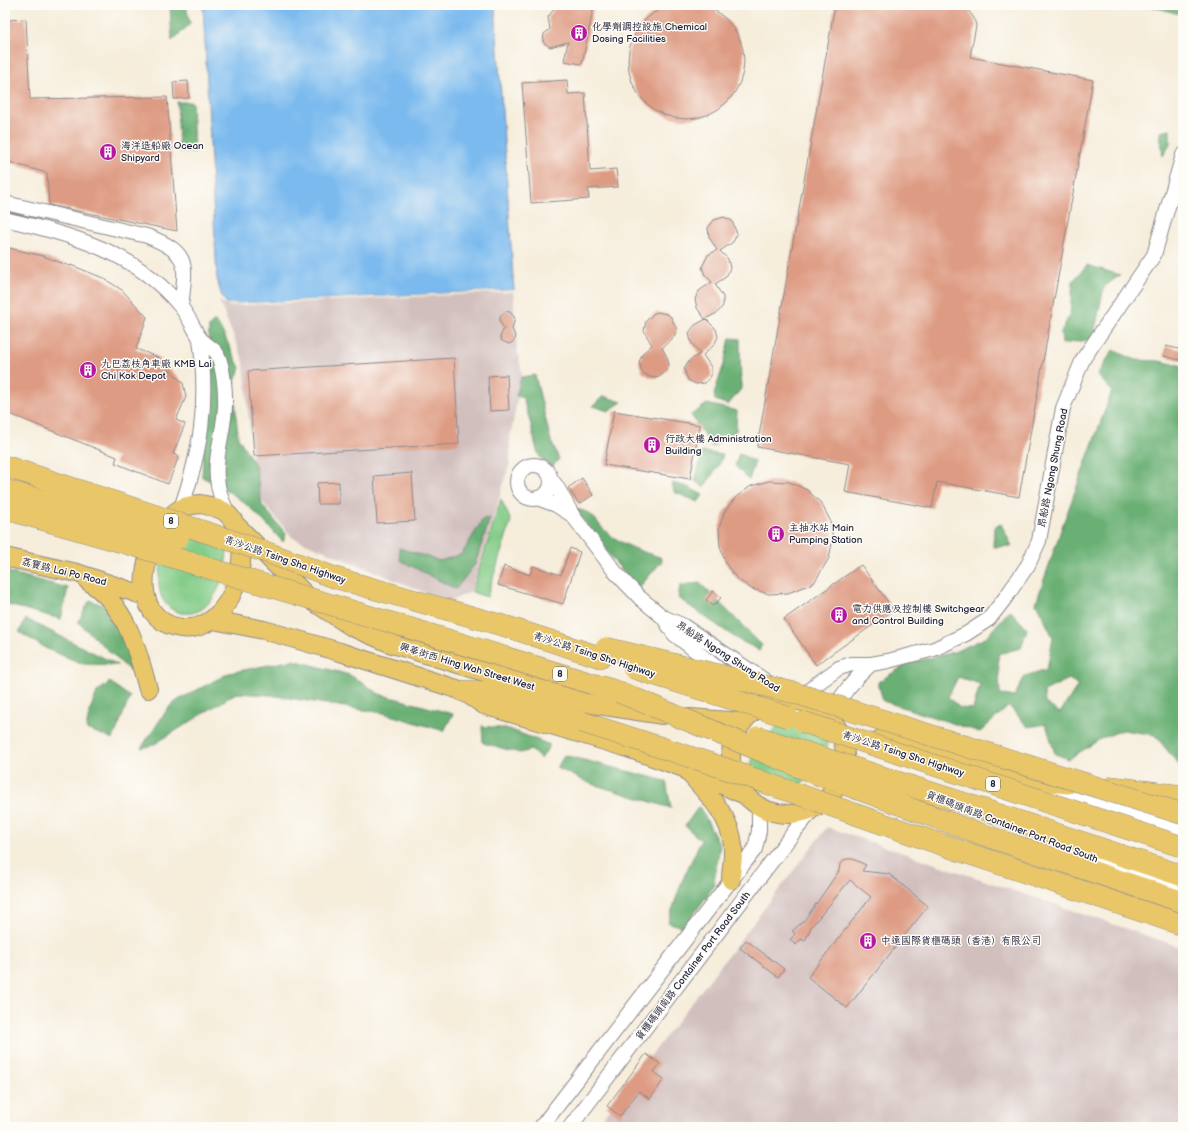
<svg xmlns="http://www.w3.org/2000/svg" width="1188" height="1132" viewBox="0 0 1188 1132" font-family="'Balsamiq Sans','LXGW WenKai TC',sans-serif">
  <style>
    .industrial { fill: #d1bfbe }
    .green { fill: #84cc88; stroke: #537762 }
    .forest { fill: #6bb074; stroke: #466958; fill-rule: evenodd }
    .water { fill: #7abaee; stroke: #4e6e94 }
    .pier { fill: #f6eddb }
    .building { fill: #de9b83 }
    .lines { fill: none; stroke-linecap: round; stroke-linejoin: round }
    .minor-casing { stroke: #8c888b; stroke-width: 16 }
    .major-casing { stroke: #8c888b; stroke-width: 20 }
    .highway-casing { stroke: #8c888b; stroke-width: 22 }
    .minor { stroke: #fff; stroke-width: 14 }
    .major { stroke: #e9c769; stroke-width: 18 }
    .highway { stroke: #e9c769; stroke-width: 21 }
    .highway-bridge-casing { stroke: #8c888b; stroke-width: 22; stroke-linecap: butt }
    .highway-bridge { stroke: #e9c769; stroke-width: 21 }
    .labels { text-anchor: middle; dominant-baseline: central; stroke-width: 3; stroke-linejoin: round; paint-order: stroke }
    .shield { fill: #fdfcf7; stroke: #646373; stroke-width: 1 }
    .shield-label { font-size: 9px; font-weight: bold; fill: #22223b }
    .poi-label { font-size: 10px; fill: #22223b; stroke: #fdfcf7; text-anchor: start }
    .street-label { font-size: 10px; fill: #22223b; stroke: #fdfcf7 }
  </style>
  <rect width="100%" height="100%" fill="#fdfcf7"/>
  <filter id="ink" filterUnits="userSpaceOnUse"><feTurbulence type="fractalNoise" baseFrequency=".025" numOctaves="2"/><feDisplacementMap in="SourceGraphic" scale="8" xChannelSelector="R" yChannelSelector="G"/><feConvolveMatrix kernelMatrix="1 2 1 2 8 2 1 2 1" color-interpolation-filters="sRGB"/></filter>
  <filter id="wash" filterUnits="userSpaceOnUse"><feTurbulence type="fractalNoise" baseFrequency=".012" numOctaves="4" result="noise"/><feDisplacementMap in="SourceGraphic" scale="16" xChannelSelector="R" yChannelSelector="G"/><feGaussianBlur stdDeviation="0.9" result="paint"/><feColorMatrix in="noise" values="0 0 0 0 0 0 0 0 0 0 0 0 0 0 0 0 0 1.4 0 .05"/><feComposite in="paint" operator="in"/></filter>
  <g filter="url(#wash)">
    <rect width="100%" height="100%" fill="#f6eddb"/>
    <path class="industrial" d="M513 291 517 349 522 373 510 438V462L471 592 448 602 293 538 264 504 254 484 244 362 219 301 225 304Z
      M827 827 1183 948V1127H596Z"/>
    <path class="green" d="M501 499 511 521 487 597 472 592Z
      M177 532 227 549C226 569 220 597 202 609 196 613 188 614 181 613 157 607 156 582 162 562 165 552 172 541 177 532Z
      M785 721 828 738C831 753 810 777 799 786L751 770C749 750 770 731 785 721Z"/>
    <path class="forest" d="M170 5H186L190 24 172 41Z
      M1146 5H1183V15Z
      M177 102H192L194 153 179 151Z
      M1170 130V143L1163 156 1160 132Z
      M1087 265 1120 275 1104 287 1093 339 1062 344 1061 332 1070 314 1073 281Z
      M215 321 223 333 240 368 233 387 234 388 238 437 255 465 262 505 286 534 283 542C255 511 240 495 202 477L209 326Z
      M730 338 740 339 741 389 728 405 715 400 714 394 724 364Z
      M1113 350 1136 360 1159 361 1183 366V770L1155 735 1123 730 1102 738 1069 759 1055 754 1046 724 1028 727 1009 706 980 732 883 701 878 682 909 663 954 652 985 638 1010 610 1027 629 1021 648 998 654 1000 694 1014 697 1025 676 1047 669 1053 637 1036 603 1063 524 1112 391 1097 375ZM958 677 980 684 973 709 960 708 948 697ZM1069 679 1078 685 1060 713 1045 703 1044 691Z
      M535 375 551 441 559 459 552 467C536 459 537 449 533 434 531 422 526 410 523 398L516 396 521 377Z
      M603 396 622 402 608 411 593 406Z
      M707 404 737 411 736 431 712 447 691 415Z
      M702 452 723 455 719 465 704 487 695 481Z
      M739 453 755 462 749 480 735 466Z
      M672 483 688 487 703 495 698 502 674 492Z
      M575 509C597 512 594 523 609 534 625 546 642 552 660 557L662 561 638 589 610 556Z
      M490 518 475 564 456 589 400 560 399 548 440 561 462 554 483 519Z
      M1001 524 1012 546 993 547 994 527Z
      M5 571 68 588 61 619 5 604Z
      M700 583 762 645 759 650 737 639 678 598 680 585Z
      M90 600 109 608 130 650V671L78 622Z
      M26 619 118 665 83 664 45 648 19 632Z
      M293 660 350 675 379 694 453 714 444 731 383 713 270 695 236 693 153 745 141 748 169 707 178 700 229 673Z
      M110 682 130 697 113 739 86 729 89 713 97 692Z
      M482 726 509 729 550 745 541 759 531 750 520 753 483 743Z
      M564 755 666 781 671 808 589 783 557 768Z
      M699 806 720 845 713 887 684 928 668 922 682 881 701 840 685 826Z"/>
    <path class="water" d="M203 5H495L514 290 227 304 221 294 217 279Z"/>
    <path class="pier" d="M514 290V292L228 306 227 304Z"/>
    <g id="blocks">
      <path class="building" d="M628 61a58 58 0 1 1 116 0a58 58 0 1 1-116 0Z
        M557 5H594L582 64 564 61 568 42 550 47 543 42 544 34 550 29 548 17Z
        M835 5H964L974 18 976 26 970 57 1093 80 1019 497 937 482 932 508 845 492 850 464 757 447Z
        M26 19 30 99 167 97 177 231 49 205 47 173 5 161V20Z
        M567 80 568 94 585 93 590 171 616 169 618 187 588 189 589 199 531 203 522 83Z
        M188 81 189 98 174 99 173 82Z
        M724 217 732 221 737 234 733 242 720 251 728 259 730 268 726 277 715 284 723 297V306L717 313 705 319 697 308 695 299 699 291 712 282 705 275 702 267 708 255 717 250 709 237 708 228 714 220Z
        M5 247 43 256 70 266 71 265 103 278 122 290 147 317 136 349 158 357 183 383 186 397 176 420 185 424 173 454 179 456 168 484 115 463 117 457 5 412Z
        M505 311 510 312 515 318 512 329 516 338 513 342 509 344 502 341 500 337 504 328 500 322V317Z
        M657 312 667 314 671 317 677 330 673 338 662 348 667 357 669 365 666 371 659 377 654 378 650 377 642 372 639 362 643 353 652 345 644 331 646 321 653 314Z
        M706 319 716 329 718 337 714 345 703 355 711 367V376L705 383 696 384 688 380 684 369 690 360 700 354 691 342 689 333 695 325Z
        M1166 346 1183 350V361L1164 356Z
        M454 358 459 444 254 456 248 371Z
        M507 375 509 410 490 411 488 376Z
        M614 411 700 425 690 479 604 465Z
        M412 473 415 521 377 523 374 476Z
        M582 478 593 495 579 504 568 488Z
        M769 481 789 482 807 490 821 503 830 520 833 539 829 558 814 583 788 593 769 594 752 589 737 579 726 564 720 547 719 528 725 511 736 497 751 486Z
        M339 482V504H318L317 483Z
        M570 548 580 552 563 604 498 585 504 566 530 575 533 566 561 575Z
        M861 565 894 610 816 665 784 619Z
        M713 591 721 598 713 606 706 600Z
        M846 859H853L866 865 862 871 889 874 928 906 847 1008 808 977 871 897 850 880 811 927 805 941 801 939 796 945 790 940 795 934 792 931 804 921 839 871 840 864Z
        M746 940 784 969 778 977 740 948Z
        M646 1054 660 1064 654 1072 664 1079 650 1099 639 1091 620 1116 607 1106Z"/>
    </g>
  </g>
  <g filter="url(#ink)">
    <use href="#blocks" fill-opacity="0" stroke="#8c888b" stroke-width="1"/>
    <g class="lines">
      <g class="minor-casing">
        <path id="minor" d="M5 203 147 236C191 253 186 264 181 306
          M5 219C71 235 135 251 180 306 188 315 193 327 199 337 203 343 210 346 215 351 222 358 225 387 225 397 227 425 214 453 217 478 218 492 223 503 229 516
          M517 482a17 17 0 1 1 34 0a17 17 0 1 1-34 0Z
          M551 479 557 487 573 516 616 573 640 598 663 617 682 625 767 682
          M537 498 556 505 572 515
          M181 508C202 448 208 403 200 339
          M663 617 674 634 725 674
          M799 700 815 685 839 668 852 664H871L888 661 934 649 966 634 989 619 1006 597 1028 565 1039 541 1063 408 1083 359 1154 255 1183 155
          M829 717C840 696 853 680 871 664
          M1048 787 1183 833
          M1063 846 1183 891
          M541 1127 755 849 759 831V808
          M570 1127 794 832 816 806"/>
      </g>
      <g class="major-casing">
        <path id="major" d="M201 504C208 506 217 507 224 511 263 540 232 641 176 627 166 625 158 619 152 611 133 583 153 525 180 509 186 505 194 505 201 504Z
          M233 522 311 600 352 627 392 644 586 703 663 715
          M5 557 77 573 145 596
          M88 581C126 605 137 648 148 689
          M213 620 264 630 340 652 463 691 484 705 625 747 684 768 743 794
          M731 757a57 57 0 1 1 114 0a57 57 0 1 1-114 0Z
          M690 718 742 722
          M882 738 1019 778
          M689 773C708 794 731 817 733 846 734 857 731 869 731 880"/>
      </g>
      <g class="highway-casing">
        <path id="highway" d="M336 578 508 627 600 657
          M419 631 619 692
          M463 691 490 692 582 722
          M1019 778 1068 783
          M1113 787 1183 796
          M982 809 1183 876
          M975 832 1183 902"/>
      </g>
      <use href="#minor" class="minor"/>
      <use href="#major" class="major"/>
      <use href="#highway" class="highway"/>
      <g class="highway-bridge-casing">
        <path id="highway-bridge" d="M5 466 263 551 336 578
          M5 490 178 538
          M5 509 128 544 419 631
          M606 648 795 693 1183 814
          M633 668 788 717
          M619 692 819 775 975 832
          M582 722 709 763 952 848 1183 925
          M803 722 1183 847
          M758 737 982 809"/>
      </g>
      <use href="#highway-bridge" class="highway-bridge"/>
    </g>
  </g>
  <defs>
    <g id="building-disc" transform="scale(0.9)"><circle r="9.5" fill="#b5179e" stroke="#fdfcf7"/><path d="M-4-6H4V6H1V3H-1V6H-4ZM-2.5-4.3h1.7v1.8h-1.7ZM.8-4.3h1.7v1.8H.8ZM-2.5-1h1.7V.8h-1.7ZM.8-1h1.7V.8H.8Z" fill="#fff"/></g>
  </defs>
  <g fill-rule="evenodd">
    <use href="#building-disc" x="579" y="33"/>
    <use href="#building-disc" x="108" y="152"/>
    <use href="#building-disc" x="88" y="370"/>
    <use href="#building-disc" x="652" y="445"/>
    <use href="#building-disc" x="776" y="534"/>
    <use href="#building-disc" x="839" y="615"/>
    <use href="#building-disc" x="868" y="941"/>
  </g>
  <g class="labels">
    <g class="shield">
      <rect x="164" y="514" width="14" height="14" rx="3"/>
      <rect x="553" y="667" width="14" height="14" rx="3"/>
      <rect x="986" y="777" width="14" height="14" rx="3"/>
    </g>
    <g class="shield-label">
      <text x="171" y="521">8</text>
      <text x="560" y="674">8</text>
      <text x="993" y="784">8</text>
    </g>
    <g class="poi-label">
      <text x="592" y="27">化學劑調控設施 Chemical<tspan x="592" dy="12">Dosing Facilities</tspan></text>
      <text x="121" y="146">海洋造船廠 Ocean<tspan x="121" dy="12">Shipyard</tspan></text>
      <text x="101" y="364">九巴荔枝角車廠 KMB Lai<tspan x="101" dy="12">Chi Kok Depot</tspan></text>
      <text x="665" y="439">行政大樓 Administration<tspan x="665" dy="12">Building</tspan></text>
      <text x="789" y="528">主抽水站 Main<tspan x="789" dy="12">Pumping Station</tspan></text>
      <text x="852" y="609">電力供應及控制樓 Switchgear<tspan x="852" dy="12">and Control Building</tspan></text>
      <text x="881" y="941">中遠國際貨櫃碼頭（香港）有限公司</text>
    </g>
    <g class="street-label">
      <text transform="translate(1053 468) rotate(-79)">昂船路 Ngong Shung Road</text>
      <text transform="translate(285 560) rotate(19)">青沙公路 Tsing Sha Highway</text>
      <text transform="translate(64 572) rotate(14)">荔寶路 Lai Po Road</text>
      <text transform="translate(594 655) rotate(18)">青沙公路 Tsing Sha Highway</text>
      <text transform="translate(728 657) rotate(33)">昂船路 Ngong Shung Road</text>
      <text transform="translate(467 667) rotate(17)">興華街西 Hing Wah Street West</text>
      <text transform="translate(903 754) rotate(18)">青沙公路 Tsing Sha Highway</text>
      <text transform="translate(1012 827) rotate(21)">貨櫃碼頭南路 Container Port Road South</text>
      <text transform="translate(693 966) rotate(-53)">貨櫃碼頭南路 Container Port Road South</text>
    </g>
  </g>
  <rect width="1188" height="1132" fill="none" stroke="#fdfcf7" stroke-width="20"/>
</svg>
